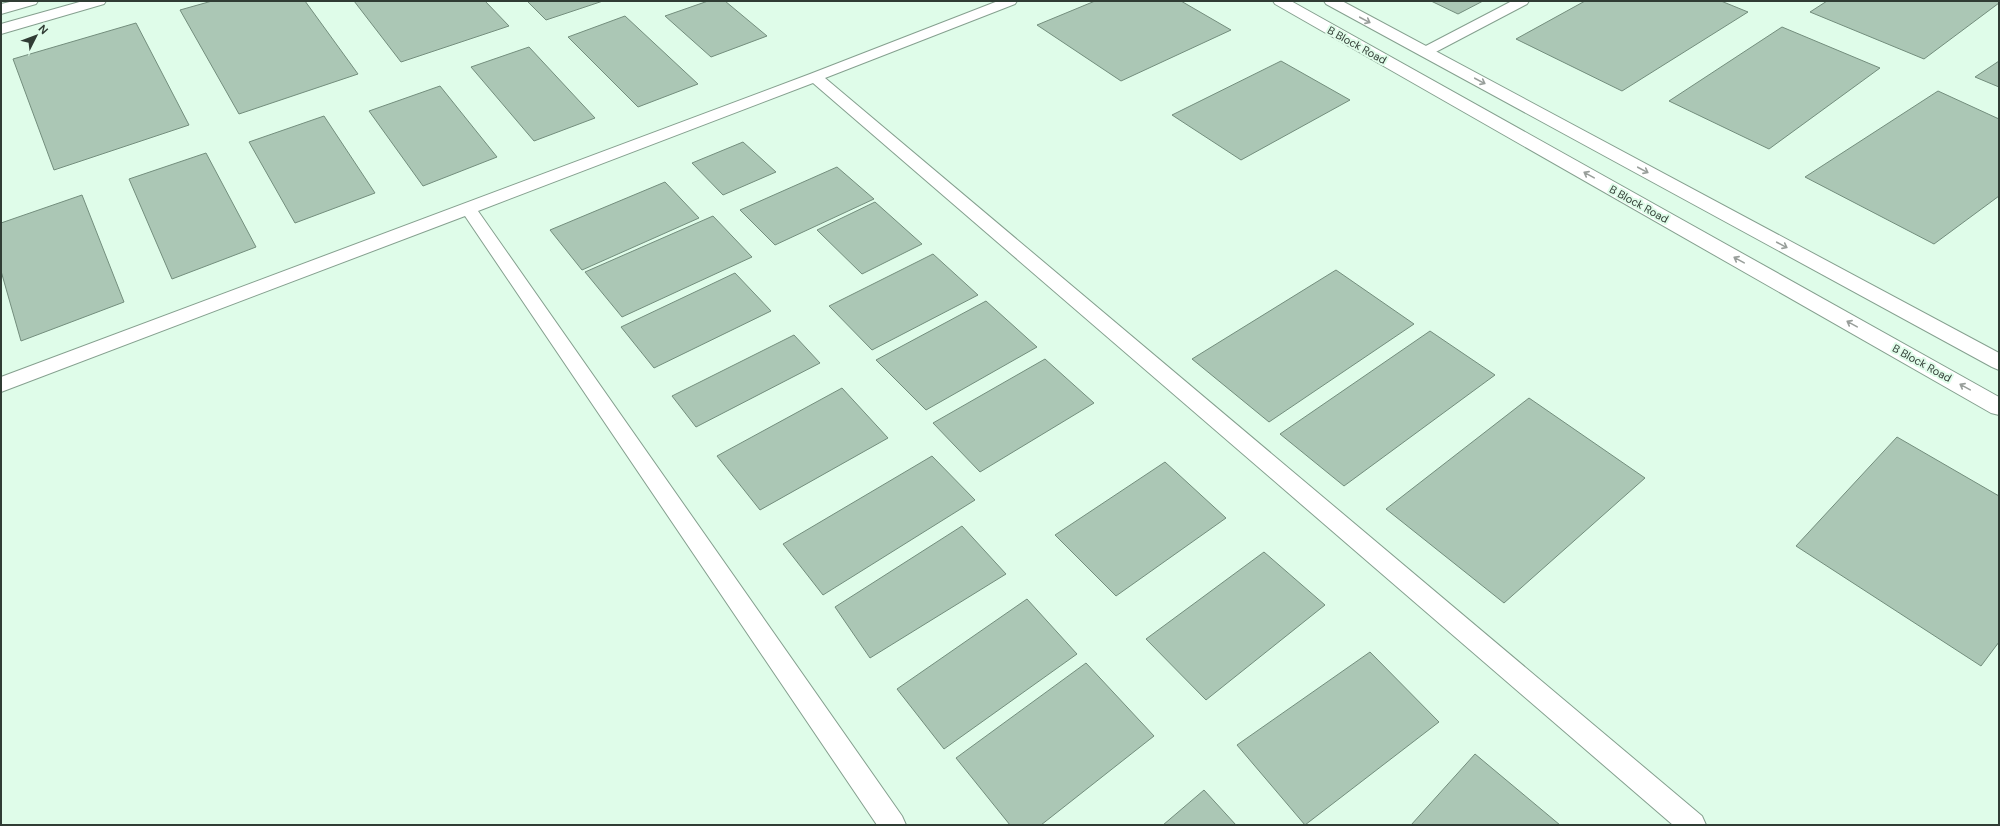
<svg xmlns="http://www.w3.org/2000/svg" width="2000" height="826" viewBox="0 0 2000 826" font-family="'DM Sans',sans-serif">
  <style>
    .building { fill: #abc7b5; stroke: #738e7d }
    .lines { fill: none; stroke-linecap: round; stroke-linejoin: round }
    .service-casing { stroke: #85a08f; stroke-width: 2 }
    .tertiary-casing { stroke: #85a08f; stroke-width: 2 }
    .service { fill: #fff; fill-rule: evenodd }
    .tertiary { fill: #fff; fill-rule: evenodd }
    .oneway { stroke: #989e9a }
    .labels { text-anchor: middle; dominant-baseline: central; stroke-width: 4; stroke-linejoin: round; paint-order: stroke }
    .street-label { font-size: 11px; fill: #303c34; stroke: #dffce9 }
  </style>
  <rect width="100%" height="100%" fill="#dffce9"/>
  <path class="building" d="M212 1H305L358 74 239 114 180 10Z
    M354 1H485L509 26 401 62Z
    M527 1H603L546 20Z
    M708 1H725L767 36 711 57 665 16Z
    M1095 1H1181L1231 30 1121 81 1037 25Z
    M1431 1H1483L1458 14Z
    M1585 1H1721L1748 12 1622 91 1516 39Z
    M1827 1H1999V3L1924 59 1810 12Z
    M625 16 698 84 638 107 568 37Z
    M136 23 189 125 54 170 13 59Z
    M1782 27 1880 68 1769 149 1669 101Z
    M529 47 595 118 534 141 471 67Z
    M1281 61 1350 100 1241 160 1172 115Z
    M1999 61V87L1975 77Z
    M440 86 497 157 423 186 369 111Z
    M1938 91 1999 119V196L1934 244 1805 177Z
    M324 116 375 193 295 223 249 142Z
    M743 142 776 172 723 195 692 163Z
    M206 153 256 247 172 279 129 179Z
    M837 167 874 199 775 245 740 210Z
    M665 182 699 218 582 270 550 230Z
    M82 195 124 302 21 341 1 271V223Z
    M875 202 922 244 862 274 817 230Z
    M713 216 752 257 622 317 585 272Z
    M933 254 978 295 872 350 829 306Z
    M1336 270 1414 324 1269 422 1192 359Z
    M735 273 771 311 654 368 621 327Z
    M986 301 1037 347 926 410 876 360Z
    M1430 331 1495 375 1344 486 1280 434Z
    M794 335 820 363 696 427 672 396Z
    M1045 359 1094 403 980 472 933 423Z
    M842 388 888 438 760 510 717 456Z
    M1529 398 1645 478 1504 603 1386 509Z
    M1897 437 1999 496V642L1981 666 1796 546Z
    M932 456 975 500 823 595 783 544Z
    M1165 462 1226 518 1116 596 1055 535Z
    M962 526 1006 574 870 658 835 607Z
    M1264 552 1325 605 1206 700 1146 639Z
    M1027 599 1077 654 944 749 897 689Z
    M1370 652 1439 722 1305 825 1237 745Z
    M1086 663 1154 736 1041 825H1010L956 758Z
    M1475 754 1560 825H1411Z
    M1204 790 1236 825H1163Z"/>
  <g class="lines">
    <g class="service-casing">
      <path id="service" d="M998 1H1017L1015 4 825 78 1702 816 1706 825H1673L813 83 478 211 902 816 906 825H877L465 216 1 392V377L810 74Z
        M1512 1H1529L1527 4 1430 55H1420L1418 52 1420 49Z"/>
    </g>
    <g class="tertiary-casing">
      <path id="tertiary" d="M14 1H38L36 4 1 14V4Z
        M83 1H106L104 4 1 34V24Z
        M1273 1H1291L1999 397V415L1991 413 1275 4Z
        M1324 1H1342L1999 353V370L1992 367 1326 4Z"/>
    </g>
    <use href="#service" class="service"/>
    <use href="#tertiary" class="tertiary"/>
  </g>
  <defs><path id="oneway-shaft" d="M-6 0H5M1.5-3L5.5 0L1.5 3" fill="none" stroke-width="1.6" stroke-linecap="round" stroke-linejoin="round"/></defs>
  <g class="oneway">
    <use href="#oneway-shaft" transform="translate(1365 20) rotate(28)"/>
    <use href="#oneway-shaft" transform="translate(1480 81) rotate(28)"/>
    <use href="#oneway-shaft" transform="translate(1643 170) rotate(28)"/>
    <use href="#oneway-shaft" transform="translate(1589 175) rotate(-151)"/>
    <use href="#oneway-shaft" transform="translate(1782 245) rotate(28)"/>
    <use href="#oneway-shaft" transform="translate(1739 260) rotate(-151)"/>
    <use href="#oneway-shaft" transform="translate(1852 324) rotate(-151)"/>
    <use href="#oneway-shaft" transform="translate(1965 387) rotate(-151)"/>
  </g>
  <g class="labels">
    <g class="street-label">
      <text transform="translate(1357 45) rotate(29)">B Block Road</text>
      <text transform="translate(1639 204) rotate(29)">B Block Road</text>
      <text transform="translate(1922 363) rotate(29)">B Block Road</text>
    </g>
  </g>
  <rect width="2000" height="826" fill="none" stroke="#303c34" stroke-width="4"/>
  <g transform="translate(36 36) rotate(48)" stroke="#dffce9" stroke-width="3" paint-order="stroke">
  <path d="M0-3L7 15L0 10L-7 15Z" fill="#303c34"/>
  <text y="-6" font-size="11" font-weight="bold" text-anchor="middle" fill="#303c34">N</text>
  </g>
</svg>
